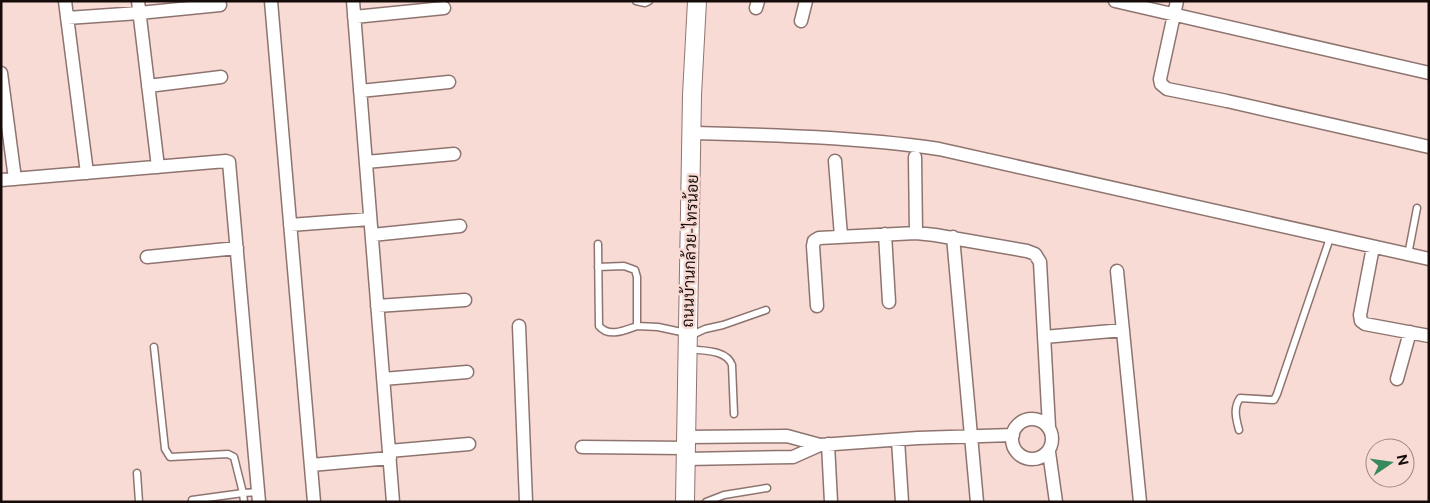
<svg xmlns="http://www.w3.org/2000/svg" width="1430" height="503" viewBox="0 0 1430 503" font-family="'Public Sans',Sarabun,sans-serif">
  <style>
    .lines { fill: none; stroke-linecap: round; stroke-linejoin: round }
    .lane-casing { stroke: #8e746f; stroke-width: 9 }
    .street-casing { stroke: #8e746f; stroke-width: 15 }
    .secondary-casing { stroke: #8e746f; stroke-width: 20 }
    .lane { stroke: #fff; stroke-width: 6 }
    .street { stroke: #fff; stroke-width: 12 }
    .secondary { stroke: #fff; stroke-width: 18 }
    .labels { text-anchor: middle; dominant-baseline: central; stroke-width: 5; stroke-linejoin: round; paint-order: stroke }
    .street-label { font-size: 16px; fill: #150c0a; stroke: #f9dbd6 }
  </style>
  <rect width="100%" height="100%" fill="#f9dbd6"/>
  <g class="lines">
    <g class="lane-casing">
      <path id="lane" d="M636 1 645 3 649 1
        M598 244 599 326C609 338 625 330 637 326
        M1408 255 1417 208
        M598 267 624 266 635 270 637 277V326L658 327 686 333
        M690 336 705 329 723 325 766 310
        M154 347 165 449 170 457 228 454 234 457 243 493 258 492
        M688 349C702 351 726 349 732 365L734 414
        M1239 430C1236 419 1233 408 1240 398L1274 400 1277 394 1330 238
        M137 473 139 502
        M192 500 243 493 244 502
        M706 502 724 495 767 488"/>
    </g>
    <g class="street-casing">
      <path id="street" d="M65 1 87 173
        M138 1 158 167
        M271 1 314 502
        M353 1 393 502
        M1115 1 1429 73
        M1177 1 1160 79 1161 84 1167 89 1227 101 1429 147
        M756 8 758 1
        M354 17 444 8
        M67 18 139 13 220 5
        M801 21 806 1
        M1 73 15 179
        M148 86 221 77
        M360 91 449 82
        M693 133C775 135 858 137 939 149L1429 259
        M915 157 916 233
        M835 161 841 236
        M366 162 454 154
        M1 180 226 161 229 162 259 502
        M290 225 370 219
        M885 234 889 302
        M372 235 460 226
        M953 237 977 502
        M1373 247 1360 315 1361 321 1365 324 1429 336
        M147 257 237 248
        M1117 271 1140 502
        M377 306 465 300
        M817 306 813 246 814 241 819 238 916 233 935 235 1027 251 1035 254 1040 262 1049 427
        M519 326 526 502
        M1044 337 1123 330
        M383 379 467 372
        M1397 379 1410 332
        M1012 439a20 20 0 1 1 40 0a20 20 0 1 1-40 0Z
        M686 437 787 436 820 445 918 438 1013 435
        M898 440 902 502
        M828 444 831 502
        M582 447 686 448
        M389 451 469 444
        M1049 452 1056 502
        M686 459 793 457 820 445
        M311 465 390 458"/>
    </g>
    <g class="secondary-casing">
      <path id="secondary" d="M685 502 692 95 697 1"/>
    </g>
    <use href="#lane" class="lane"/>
    <use href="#street" class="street"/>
    <use href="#secondary" class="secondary"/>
  </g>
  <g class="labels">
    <g class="street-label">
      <text transform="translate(690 251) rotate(-88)">ถนนบ้านกล้วย-ไทรน้อย</text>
    </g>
  </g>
  <rect width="1430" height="503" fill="none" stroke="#150c0a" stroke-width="5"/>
  <g transform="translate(1390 463) rotate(77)"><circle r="24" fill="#f9dbd6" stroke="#9e8884"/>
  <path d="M0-4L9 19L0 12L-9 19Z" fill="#378a5c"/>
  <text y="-8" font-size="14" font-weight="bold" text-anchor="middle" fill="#150c0a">N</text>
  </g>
</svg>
